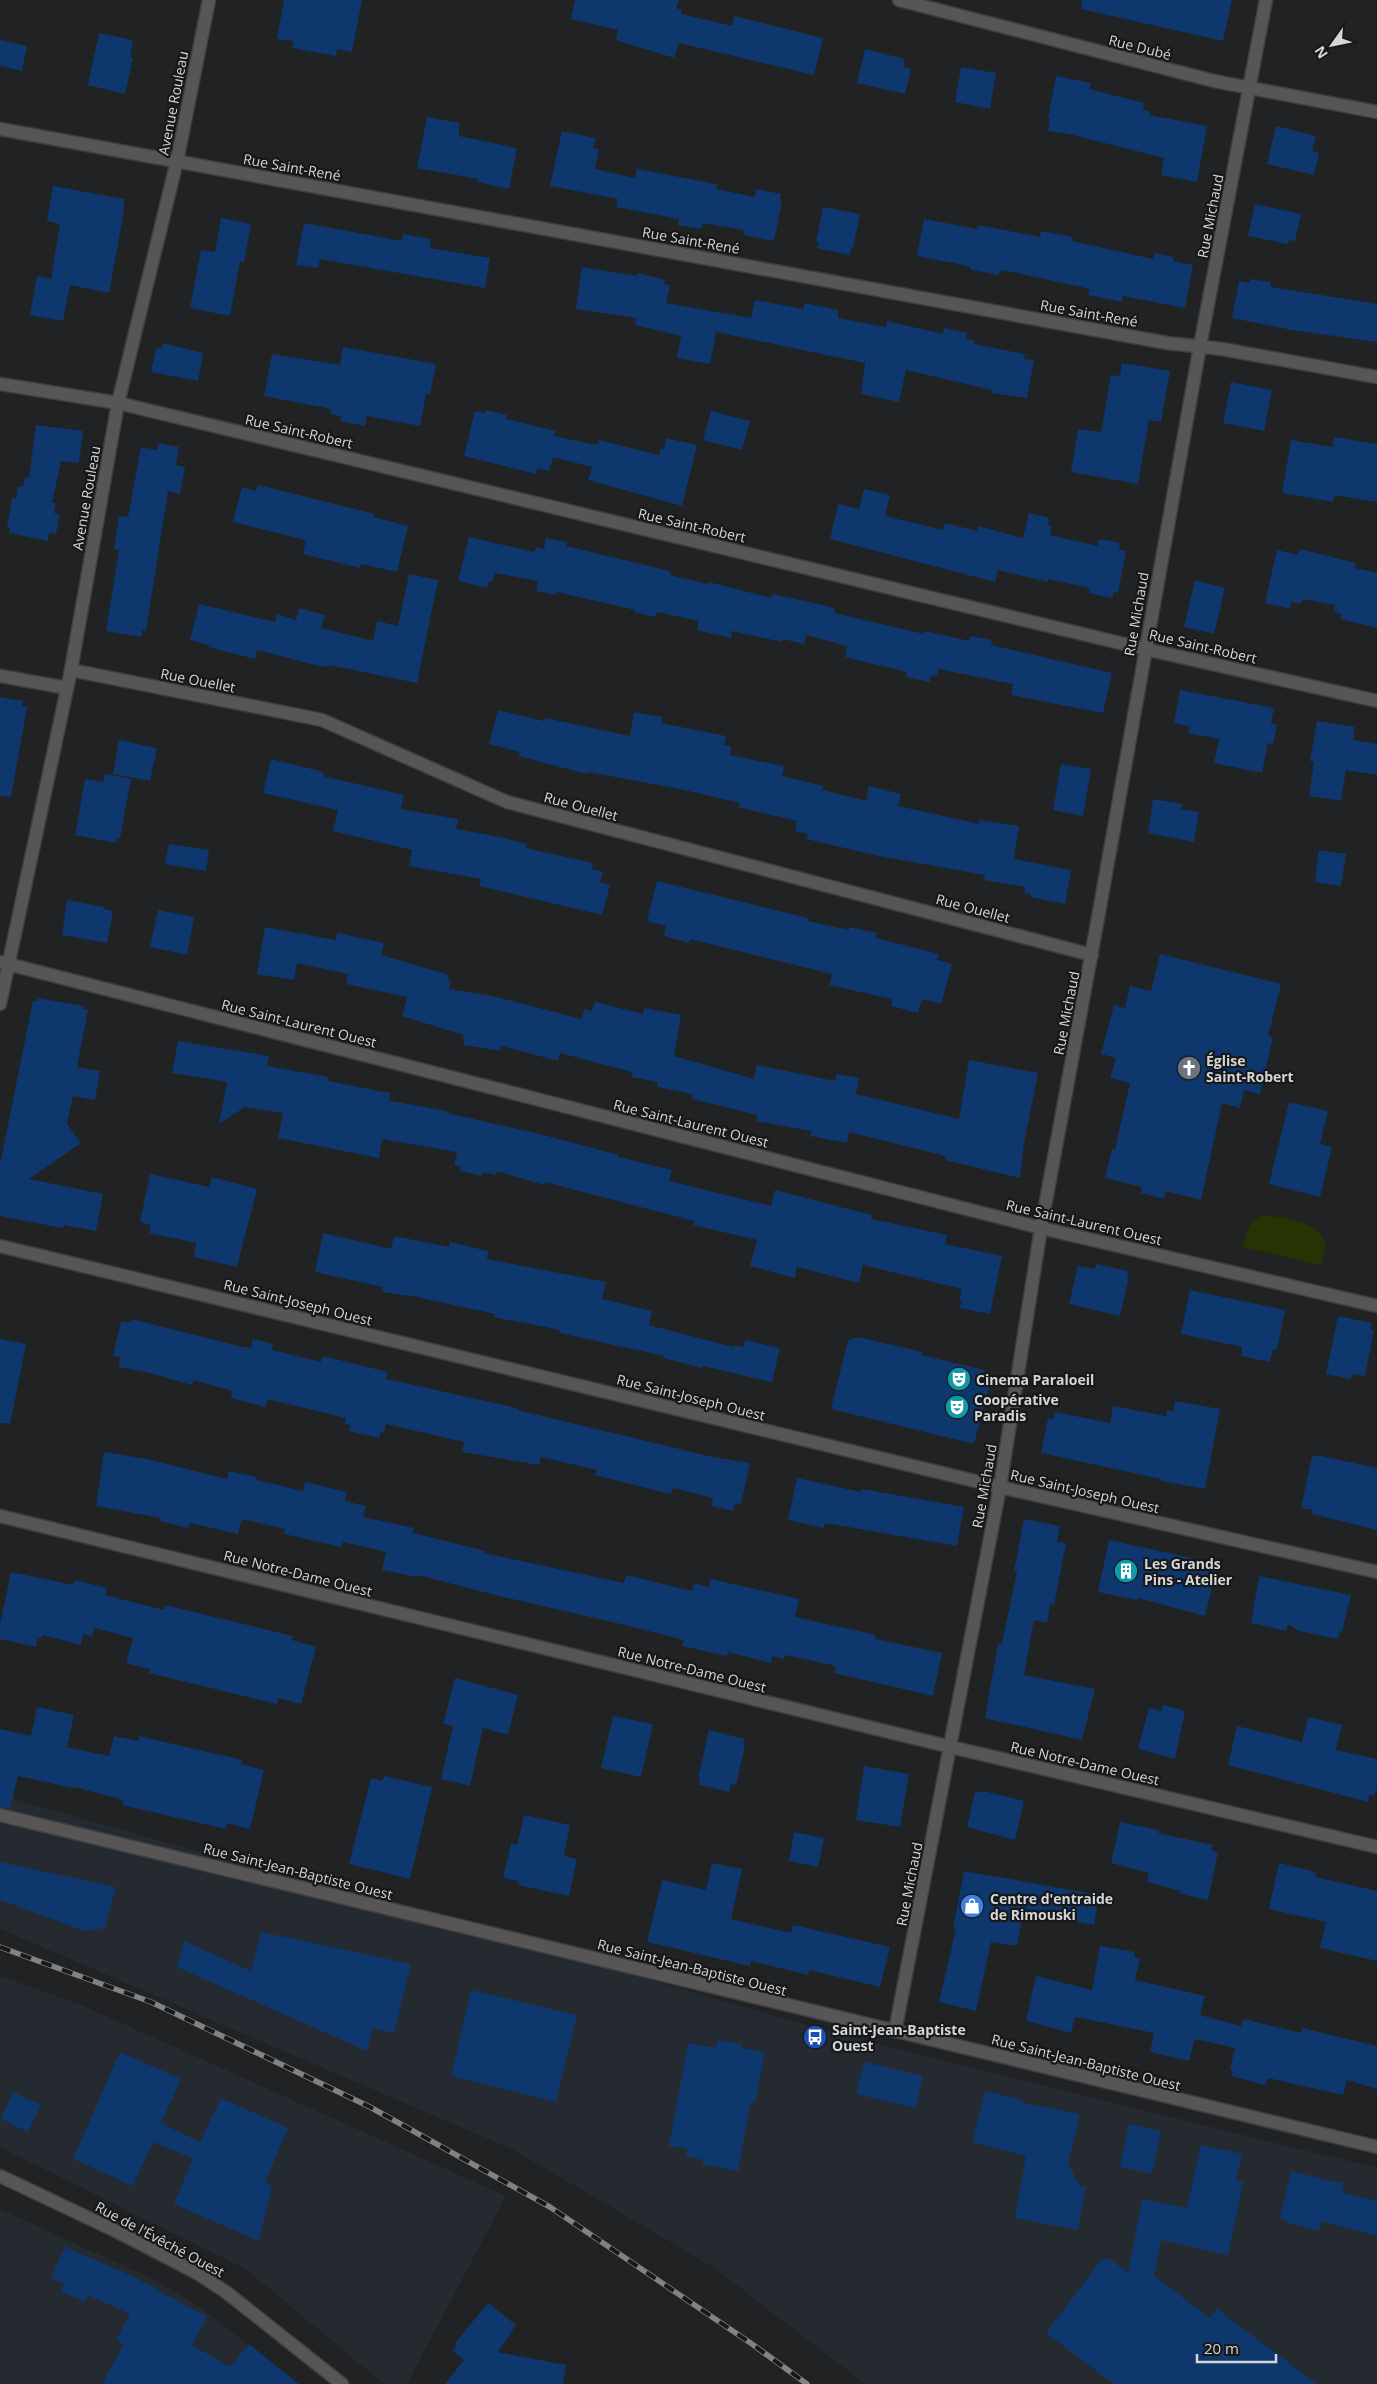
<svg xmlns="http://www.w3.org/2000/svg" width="1377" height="2384" viewBox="0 0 1377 2384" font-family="'Open Sans',sans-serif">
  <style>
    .built { fill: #252a31 }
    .green { fill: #273302 }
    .building { fill: #0e376d }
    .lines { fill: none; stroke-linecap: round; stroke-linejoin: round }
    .minor-casing { stroke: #3d3f41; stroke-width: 15 }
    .tertiary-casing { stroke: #3d3f41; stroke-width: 15 }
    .minor { stroke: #575555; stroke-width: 12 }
    .tertiary { stroke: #575555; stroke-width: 12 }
    .rail-casing { stroke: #818284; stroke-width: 5.5 }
    .rail { stroke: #17181a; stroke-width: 4; stroke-dasharray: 11; stroke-linecap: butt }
    .labels { text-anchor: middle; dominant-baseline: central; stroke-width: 4.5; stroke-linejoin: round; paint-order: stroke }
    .street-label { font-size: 14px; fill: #d5d6d7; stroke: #17181a }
    .poi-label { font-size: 14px; font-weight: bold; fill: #d5d6d7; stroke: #17181a; text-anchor: start }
  </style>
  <rect width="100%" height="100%" fill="#202224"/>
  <path class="built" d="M0 1795 842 2035 1377 2168V2384H865L713 2267 514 2150 0 1929Z
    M0 1976 79 2004 506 2196 407 2384H384L247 2270 0 2147Z
    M0 2209 157 2281 204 2310 297 2384H0Z"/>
  <path class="green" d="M1260 1216C1278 1216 1304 1219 1318 1232 1322 1235 1324 1242 1326 1246L1321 1265 1242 1247 1250 1224Z"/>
  <path class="building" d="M284 0H362L352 52 337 49 336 56 292 48 294 41 277 39Z
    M575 0H679L676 8 682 10 681 14 732 26 734 16 823 38 814 75 679 43 674 58 616 40 618 30 571 19Z
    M1082 0H1232L1223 41 1081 9Z
    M99 33 133 40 130 57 133 58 125 94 88 85Z
    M0 40 27 46 22 71 0 66Z
    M865 49 905 59 903 67 911 69 905 94 857 83Z
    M961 67 996 73 990 109 955 102Z
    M1056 76 1091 83 1089 89 1144 103 1143 110 1150 111 1149 115 1207 126 1197 182 1161 175 1164 158 1069 134 1048 131 1050 118H1048Z
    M427 117 459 123V136L517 148 509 189 477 182 478 179 417 168Z
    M1276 126 1316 136 1312 151 1319 153 1314 175 1267 164Z
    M562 131 596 138 593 148 599 149 595 169 635 178 637 169 717 184 716 189 755 197 756 189 781 194 780 201H782L774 241 743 235 744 230 703 223 701 229 678 225 679 219 616 207 618 199 550 186Z
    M53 186 124 199V211L109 293 70 285 63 321 30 315 37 276 51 279 60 224 47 221Z
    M1255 204 1301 214 1295 241 1289 240 1288 244 1248 236Z
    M823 207 860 214 853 248H851L850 255 817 248 819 242H816Z
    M221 218 251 224 244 262 240 261 230 316 190 308 201 250 215 252Z
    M924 219 977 229 978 225 1040 237 1041 231 1073 237 1072 241 1153 259 1154 253 1174 257 1173 261 1193 265 1185 308 1123 296 1122 302 1088 295 1090 289 1003 270V272L999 271V275L972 270 968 266 917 256Z
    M304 223 402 241 403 234 431 239 430 248 490 258 485 288 320 259 318 268 296 265Z
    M582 267 637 276 638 273 665 280 664 284 670 285 666 303 751 318 755 300 803 309 805 303 838 310V318L886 327 887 321 943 334 944 328 967 333 966 339 974 340 973 344 1025 354 1024 359 1034 360 1027 398 991 393 992 390 906 370 899 402 861 394 865 363 716 332 710 364 677 358 681 336 635 325 636 318 576 309Z
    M1251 279 1270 282 1271 287 1377 304V342L1292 330 1232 318 1239 281 1250 283Z
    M163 343 203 353 198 381 151 372 156 348 162 349Z
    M343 347 436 364 430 395 426 394 420 426 367 416 365 426 340 421 341 416 330 414 331 409 264 396 272 354 340 365Z
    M1122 363 1170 371 1161 422 1149 420 1138 484 1071 472 1078 429 1101 432 1111 375 1120 376Z
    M1231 382 1272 390 1264 431 1223 423Z
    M486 410 507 415 506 419 556 431 554 436 597 445 599 440 659 455 661 448 664 449 666 438 697 445 682 506 588 480 592 467 553 457 549 471 537 468 536 474 464 456 475 411 485 413Z
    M711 411 750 421 742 450 703 440Z
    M36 425 83 431 79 463 61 461 52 503H56L54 513 60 514 56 534 49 533 48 541 9 533 10 528 7 527 12 498 16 499 18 486 23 487 25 477 29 478Z
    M1334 437 1377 444V502L1335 495 1333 502 1282 493 1291 440 1332 447Z
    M159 443 179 447 176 465 185 467 180 494 168 491 146 631 142 630V637L106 631 119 550 114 549 119 516 128 517 141 447 157 450Z
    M258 485 374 514 373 517 408 526 397 572 361 564 360 568 303 554 306 540 233 522 242 487 256 491Z
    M864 489 890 495 885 516 943 530 945 523 977 531 978 526 1023 538 1029 513 1049 518 1048 525 1052 526 1050 535 1098 546 1099 539 1120 543 1119 549 1126 551 1118 593 1114 592 1112 598 1089 593 1090 588 1048 579V582L998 570 995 582 830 539 838 504 859 509Z
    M469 537 534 552 536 547 544 549 546 538 567 542 566 546 670 571V575L708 584 709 582 771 598 772 594 809 602 835 608 834 613 924 634V631L970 641V636L992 640 991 645 1112 673 1103 713 1011 695 1013 684 938 669 937 676 931 675 930 682 905 677 907 672 845 657 847 646 806 635 804 644 782 639V642L732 631 731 638 697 630 699 621 657 612 655 617 634 612 635 610 557 592 556 595 536 591 538 581 495 573 493 582 489 581 487 588 458 581Z
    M1300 549 1356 563 1355 568 1377 573V628L1340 619 1342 614 1334 612 1335 605 1302 599 1301 604 1291 602 1290 609 1265 603 1277 550 1298 555Z
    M409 574 438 580 417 683 329 665 328 667 315 665 257 650 255 659 208 647 209 645 190 640 199 604 275 622 277 614 296 620 299 608 325 615 321 628 373 641 377 621 398 626Z
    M1195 580 1225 588 1214 634 1184 627Z
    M1180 690 1274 708 1271 723 1277 724 1273 744 1268 743 1262 773 1214 763 1219 739 1188 733 1189 726 1174 723Z
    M0 697 23 701 22 706 27 707 11 797 0 796Z
    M498 710 544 721 545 718 630 736 634 712 662 717 661 723 726 736 724 745 731 746 730 755 784 766 782 776 824 786 822 790 866 801 869 786 901 794 898 806 979 824V820L1019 826 1014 859 1071 870 1065 904 1030 897 1031 894 1024 893 1025 887 984 880 985 875 879 856 806 839 808 834 795 831 797 821 738 807 740 803 680 789 588 772 587 774 518 756 520 752 489 744Z
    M1317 721 1355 727 1353 740 1377 744V775L1346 770 1341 801 1309 796 1314 762 1310 761Z
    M119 740 157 748 150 781 113 774Z
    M271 759 324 772 323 776 404 795 401 809 458 819 456 829 500 837 527 844 526 848 593 863 592 869 603 872 600 882 610 885 602 915 479 886 481 879 409 866 412 850 333 831 338 810 263 793Z
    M1061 764 1091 769 1083 816 1053 810Z
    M105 774 131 779 120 838H117L116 843 75 835 85 779 103 782Z
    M1153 799 1182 804 1181 809 1199 812 1194 842 1148 833Z
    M169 844 209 850 206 871 165 864Z
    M1319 850 1346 854 1341 886 1315 882Z
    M657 881 808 918V921L849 930V927L877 933 876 938 939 954 937 960 952 964 941 1004 922 999 918 1013 891 1006 892 999 829 985 832 974 690 939 689 943 664 936 666 926 647 921Z
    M67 900 104 907V909L113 911 107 943 62 935Z
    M158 910 194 917 187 955 150 947Z
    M265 927 336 940 337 933 384 943 381 955 449 975 448 980 451 981 449 989 492 996 582 1019 584 1009 592 1011 595 1002 643 1014 644 1008 681 1015 674 1056 754 1079 757 1065 835 1081 837 1074 859 1078 856 1094 959 1119 969 1060 1038 1073 1024 1143 1020 1178 945 1160 946 1156 849 1132 847 1143 810 1136 811 1131 756 1121 758 1115 692 1099 693 1094 657 1087 658 1082 631 1077 632 1072 560 1053 558 1061 501 1046 500 1051 464 1045 463 1035 402 1016 407 997 346 984 348 974 297 963 294 980 257 974Z
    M1160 954 1281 984 1268 1036 1273 1037 1260 1094 1244 1090 1240 1108 1222 1103 1201 1200 1166 1191 1164 1199 1141 1193 1142 1187 1105 1178 1112 1149H1115L1130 1083 1110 1078 1116 1058 1101 1054 1114 1005 1125 1008 1130 986 1151 991Z
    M38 998 84 1006 83 1009 88 1010 77 1067 100 1071 95 1100 73 1096 67 1124 81 1143 29 1179 103 1194 96 1231 64 1225 63 1228 0 1216V1164L33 1001H37Z
    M178 1041 269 1056 267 1066 329 1077 328 1081 390 1093 389 1100 391 1101 447 1111V1113L536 1133 619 1155 618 1157 672 1170 669 1181 771 1206 775 1190 872 1215 871 1219 947 1235 945 1244 1002 1256 990 1314 960 1308 962 1300H959L962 1289 863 1265 859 1283 797 1267 795 1278 750 1266 757 1240 693 1225 694 1221 545 1182 544 1185 497 1171 496 1175 483 1172 482 1176 460 1171 461 1166 454 1165 457 1152 382 1139 379 1158 278 1138 283 1113 245 1107 219 1124 227 1082 172 1073Z
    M1289 1102 1328 1111 1320 1144 1332 1147 1320 1197 1269 1184Z
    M150 1174 209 1187 212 1177 257 1189 237 1267 194 1257 196 1243 149 1233 151 1225 140 1222Z
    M323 1233 391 1249 394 1236 449 1247 450 1242 488 1251 487 1259 606 1282 602 1299 652 1311 649 1325 733 1347 734 1345 744 1347 745 1340 780 1348 772 1382 703 1366 702 1368 664 1358V1356L560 1333V1330L494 1317 495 1314 417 1297 382 1292 383 1287 315 1272Z
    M1096 1264 1128 1271 1127 1276H1129L1120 1316 1069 1304 1078 1266 1095 1269Z
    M1190 1290 1285 1310 1277 1350 1273 1349 1270 1362 1241 1356 1242 1347 1181 1334Z
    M1338 1316 1372 1323 1371 1329 1374 1330 1365 1376 1352 1374 1351 1379 1326 1374Z
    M132 1319 238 1346 251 1348 253 1339 273 1344 272 1350 321 1362 323 1356 388 1372 386 1379 396 1381 517 1408V1410L713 1457 750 1463 741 1504 735 1503 733 1511 711 1506 713 1498 673 1488 671 1494 595 1475 597 1470 541 1457 539 1465 462 1452 464 1442 386 1424 384 1432H381L379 1438 349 1431 350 1425 345 1424 346 1418 271 1400H267L265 1407 231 1398 232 1391 194 1380 192 1385 146 1372 118 1367 121 1357 113 1356 121 1321 131 1323Z
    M858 1337 922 1352 921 1355 984 1370 981 1381 990 1383 974 1444 831 1409 848 1340Z
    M0 1339 26 1344 10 1424 0 1423Z
    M1175 1401 1220 1409 1205 1489 1161 1481V1479L1041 1453 1048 1418 1054 1419 1055 1412 1110 1423 1113 1406 1166 1416 1167 1410 1173 1412Z
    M104 1452 147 1459 227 1479 229 1471 256 1477V1480L303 1491 305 1482 347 1492 345 1501 366 1506 363 1517 414 1528 413 1533 485 1551 484 1553 624 1583 626 1575 692 1591 694 1583 709 1587 711 1579 799 1599 795 1617 876 1635 875 1639 942 1653 933 1696 834 1673 836 1666 785 1655 784 1659 772 1656 771 1663 728 1652 727 1656 682 1646 684 1640 625 1625 499 1596 418 1575V1577L382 1570 386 1552 343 1542 341 1547 284 1534 285 1529 242 1519 238 1534 190 1523 188 1528 160 1521 161 1518 96 1506Z
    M1316 1455 1377 1468V1530L1312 1514 1313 1510 1301 1508 1312 1456 1316 1457Z
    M797 1478 861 1492 862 1489 964 1507 957 1546 825 1523 824 1528 788 1520Z
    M1024 1519 1060 1526 1057 1542 1066 1543 1054 1605 1050 1604 1047 1623 1034 1620 1024 1675 1095 1689 1082 1740 985 1718 998 1644H1002L1017 1571H1014Z
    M1109 1540 1210 1562 1208 1569 1216 1570 1205 1616 1138 1598 1137 1600 1098 1592Z
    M11 1572 74 1585 75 1580 107 1588 105 1595 164 1610 165 1605 293 1636 292 1640 316 1647 301 1704 278 1698 277 1704 149 1673 150 1669 126 1663 133 1638 94 1628 92 1636 83 1634 81 1645 42 1635 41 1639 38 1638 36 1647 0 1639V1624Z
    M1259 1576 1351 1595 1342 1632 1340 1631 1338 1639 1299 1631 1288 1624 1286 1631 1251 1623Z
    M455 1678 518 1695 508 1735 483 1728 470 1786 441 1779 453 1726 443 1724Z
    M1163 1705 1185 1711 1175 1759 1138 1749 1149 1708 1161 1711Z
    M37 1707 74 1715 67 1747 109 1756 114 1736 138 1741 139 1736 242 1760 241 1764 264 1770 250 1829 227 1823 226 1829 122 1805 124 1800 74 1787 73 1788 18 1776 10 1809 0 1807V1729L31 1736Z
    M613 1716 653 1724 641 1777 601 1768Z
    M1308 1717 1342 1725 1336 1750 1377 1759V1784L1374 1796 1369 1795 1368 1802 1228 1765 1237 1726 1302 1742Z
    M709 1730 745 1739 743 1745H745L736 1785 731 1784 729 1792 699 1785 700 1778H698Z
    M864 1766 909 1774 900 1827 856 1820Z
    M384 1776 432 1787 410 1879 349 1864 371 1778 382 1781Z
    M975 1791 983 1793V1791L1024 1801 1015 1840 967 1827Z
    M524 1815 570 1825 564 1856 577 1859 569 1896 518 1885 519 1881 503 1878 511 1843 517 1845Z
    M1120 1822 1159 1830 1158 1833 1213 1845 1211 1850 1218 1852 1208 1900 1180 1894 1181 1891 1147 1882 1149 1873 1111 1863Z
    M794 1832 824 1838 818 1867 789 1861Z
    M0 1862 116 1887 105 1928 85 1931 0 1900Z
    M712 1863 742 1869 731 1919 791 1933 793 1925 890 1947 880 1987 809 1970 808 1975 751 1961 750 1966 647 1942 662 1880 706 1890Z
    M1279 1863 1316 1872 1315 1877 1377 1891V1961L1320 1948 1326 1922 1269 1909Z
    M964 1871 1099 1895 1094 1925 1023 1912 1017 1946 991 1942 976 2011 939 2002 956 1929 953 1928Z
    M261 1932 411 1964 394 2033 373 2028 367 2051 177 1967 184 1941 251 1971Z
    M1100 1946 1135 1952 1134 1957 1140 1958 1135 1980 1205 1996 1200 2015 1241 2026 1244 2019 1301 2033 1302 2028 1377 2046V2089L1347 2080 1343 2095 1268 2078 1265 2085 1231 2076 1233 2070 1230 2069 1235 2048 1195 2039 1189 2061 1150 2052 1154 2033 1075 2017 1071 2033 1026 2021 1036 1976 1092 1990Z
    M471 1990 577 2015 556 2102 451 2076Z
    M718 2040 742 2044 741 2048 765 2052 755 2103 751 2102 738 2171 702 2164 703 2160 686 2156 687 2149 669 2146 688 2043 716 2048Z
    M120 2052 181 2079 161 2123 200 2142 221 2098 288 2128 265 2182 272 2185 259 2241 174 2204 193 2158 153 2142 133 2186 73 2159Z
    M864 2062 923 2076 916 2108 856 2094Z
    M985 2091 1023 2100V2103L1080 2114 1068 2164 1080 2186 1086 2187 1078 2230 1015 2218 1026 2156 972 2142Z
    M13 2092 41 2105 28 2132 1 2119Z
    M1129 2124 1161 2131 1152 2174 1120 2167Z
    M1201 2145 1242 2154 1236 2181 1243 2182 1228 2255 1161 2240 1154 2276 1210 2318 1217 2309 1317 2384H1114L1046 2333 1102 2259H1110L1128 2273 1142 2199 1187 2208Z
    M1291 2171 1344 2184 1342 2193 1377 2201V2236L1321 2221 1319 2231 1286 2222 1287 2220 1280 2218Z
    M65 2247 134 2277 207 2317 192 2345 230 2367 249 2344 299 2384H102L124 2344 116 2340 130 2314 88 2295 85 2302 61 2292 64 2284 51 2278Z
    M488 2303 516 2325 498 2352 566 2365 563 2384H445L464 2360 452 2350 457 2345 455 2343Z"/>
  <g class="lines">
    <g class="minor-casing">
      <path id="minor" d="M899 0 1214 81 1377 112
        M0 129 1167 343 1222 349 1377 377
        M0 384 118 403 1145 649 1377 701
        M71 670 322 720 507 802 1092 955
        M0 676 67 688
        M0 962 1041 1228 1377 1306
        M0 1246 1000 1487 1377 1572
        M0 1516 951 1747 1377 1847
        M895 2031 1000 1487 1041 1228 1096 929 1200 346 1266 0"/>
    </g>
    <g class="tertiary-casing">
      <path id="tertiary" d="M0 1004 71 670 118 403 177 161 209 0
        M0 1815 1377 2147
        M0 2176 118 2232 197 2273 226 2292 342 2384"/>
    </g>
    <use href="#minor" class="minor"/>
    <use href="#tertiary" class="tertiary"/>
    <g class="rail-casing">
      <path id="rail" d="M0 1947 151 2002 370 2107 550 2207 752 2344 807 2384"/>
    </g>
    <use href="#rail" class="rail"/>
  </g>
  <defs>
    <g id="church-disc" transform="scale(1.25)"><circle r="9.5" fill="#6b7280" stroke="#17181a"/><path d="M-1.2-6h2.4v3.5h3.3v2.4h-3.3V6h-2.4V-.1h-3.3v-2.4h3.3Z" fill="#fff"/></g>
    <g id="theatre-disc" transform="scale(1.25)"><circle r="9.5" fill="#0f9aa8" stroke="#17181a"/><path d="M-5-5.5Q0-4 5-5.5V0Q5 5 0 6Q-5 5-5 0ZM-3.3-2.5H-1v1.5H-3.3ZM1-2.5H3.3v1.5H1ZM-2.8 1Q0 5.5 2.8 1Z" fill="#fff"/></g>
    <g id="building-disc" transform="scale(1.25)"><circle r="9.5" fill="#0f9aa8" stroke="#17181a"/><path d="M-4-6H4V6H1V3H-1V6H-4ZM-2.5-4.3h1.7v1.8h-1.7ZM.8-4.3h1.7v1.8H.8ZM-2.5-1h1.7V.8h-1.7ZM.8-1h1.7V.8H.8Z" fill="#fff"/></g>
    <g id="shop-disc" transform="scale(1.25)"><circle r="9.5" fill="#3f7fe0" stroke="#17181a"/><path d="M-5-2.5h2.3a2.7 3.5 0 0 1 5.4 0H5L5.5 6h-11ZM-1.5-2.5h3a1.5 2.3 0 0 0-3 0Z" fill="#fff"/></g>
    <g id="bus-disc" transform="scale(1.25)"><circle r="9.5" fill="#1a4fb4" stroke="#17181a"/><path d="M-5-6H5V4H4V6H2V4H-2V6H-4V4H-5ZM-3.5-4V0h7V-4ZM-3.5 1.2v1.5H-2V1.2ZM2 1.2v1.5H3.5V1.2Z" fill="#fff"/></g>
  </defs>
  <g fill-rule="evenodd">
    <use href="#church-disc" x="1189" y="1068"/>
    <use href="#theatre-disc" x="959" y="1379"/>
    <use href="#theatre-disc" x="957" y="1407"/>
    <use href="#building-disc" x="1126" y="1571"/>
    <use href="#shop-disc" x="972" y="1906"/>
    <use href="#bus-disc" x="815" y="2037"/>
  </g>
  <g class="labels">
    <g class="street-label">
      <text transform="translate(1140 47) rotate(14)">Rue Dubé</text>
      <text transform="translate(173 103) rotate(-79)">Avenue Rouleau</text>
      <text transform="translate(292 167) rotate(10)">Rue Saint-René</text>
      <text transform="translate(1210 216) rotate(-79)">Rue Michaud</text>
      <text transform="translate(691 240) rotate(10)">Rue Saint-René</text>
      <text transform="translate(1089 313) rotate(10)">Rue Saint-René</text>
      <text transform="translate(299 431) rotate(13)">Rue Saint-Robert</text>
      <text transform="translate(86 498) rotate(-80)">Avenue Rouleau</text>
      <text transform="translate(692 525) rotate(13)">Rue Saint-Robert</text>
      <text transform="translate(1136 614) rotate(-80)">Rue Michaud</text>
      <text transform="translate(1203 646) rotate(13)">Rue Saint-Robert</text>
      <text transform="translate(198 680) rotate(11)">Rue Ouellet</text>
      <text transform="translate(581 806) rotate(15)">Rue Ouellet</text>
      <text transform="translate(973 908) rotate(15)">Rue Ouellet</text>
      <text transform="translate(1066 1013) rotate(-79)">Rue Michaud</text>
      <text transform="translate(299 1023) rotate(14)">Rue Saint-Laurent Ouest</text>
      <text transform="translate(691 1123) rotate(14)">Rue Saint-Laurent Ouest</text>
      <text transform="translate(1084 1222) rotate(13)">Rue Saint-Laurent Ouest</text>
      <text transform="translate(298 1302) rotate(14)">Rue Saint-Joseph Ouest</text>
      <text transform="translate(691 1397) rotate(14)">Rue Saint-Joseph Ouest</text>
      <text transform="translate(984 1486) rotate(-80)">Rue Michaud</text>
      <text transform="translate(1085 1491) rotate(13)">Rue Saint-Joseph Ouest</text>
      <text transform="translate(298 1573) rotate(14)">Rue Notre-Dame Ouest</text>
      <text transform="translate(692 1669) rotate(14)">Rue Notre-Dame Ouest</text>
      <text transform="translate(1085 1763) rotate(13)">Rue Notre-Dame Ouest</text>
      <text transform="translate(298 1871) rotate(14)">Rue Saint-Jean-Baptiste Ouest</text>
      <text transform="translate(909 1884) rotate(-79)">Rue Michaud</text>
      <text transform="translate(692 1967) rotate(14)">Rue Saint-Jean-Baptiste Ouest</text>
      <text transform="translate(1086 2062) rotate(14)">Rue Saint-Jean-Baptiste Ouest</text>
      <text transform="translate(160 2239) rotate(28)">Rue de l'Évêché Ouest</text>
    </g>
    <g class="poi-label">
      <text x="1206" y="1060">Église<tspan x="1206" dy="16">Saint-Robert</tspan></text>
      <text x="976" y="1379">Cinema Paraloeil</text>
      <text x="974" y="1399">Coopérative<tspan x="974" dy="16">Paradis</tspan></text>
      <text x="1144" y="1563">Les Grands<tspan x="1144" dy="16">Pins - Atelier</tspan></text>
      <text x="990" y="1898">Centre d'entraide<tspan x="990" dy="16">de Rimouski</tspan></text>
      <text x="832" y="2029">Saint-Jean-Baptiste<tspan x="832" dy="16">Ouest</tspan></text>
    </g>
  </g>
  <g transform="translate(1332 45) rotate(237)" stroke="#17181a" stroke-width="4" paint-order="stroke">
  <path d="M0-4L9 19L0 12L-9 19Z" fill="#d5d6d7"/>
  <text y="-8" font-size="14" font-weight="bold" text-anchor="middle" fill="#d5d6d7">N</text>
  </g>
  <path d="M1197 2354v8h79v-8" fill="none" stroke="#d5d6d7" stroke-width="2.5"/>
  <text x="1204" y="2354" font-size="15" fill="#d5d6d7" stroke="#17181a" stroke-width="4" paint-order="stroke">20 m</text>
</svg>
